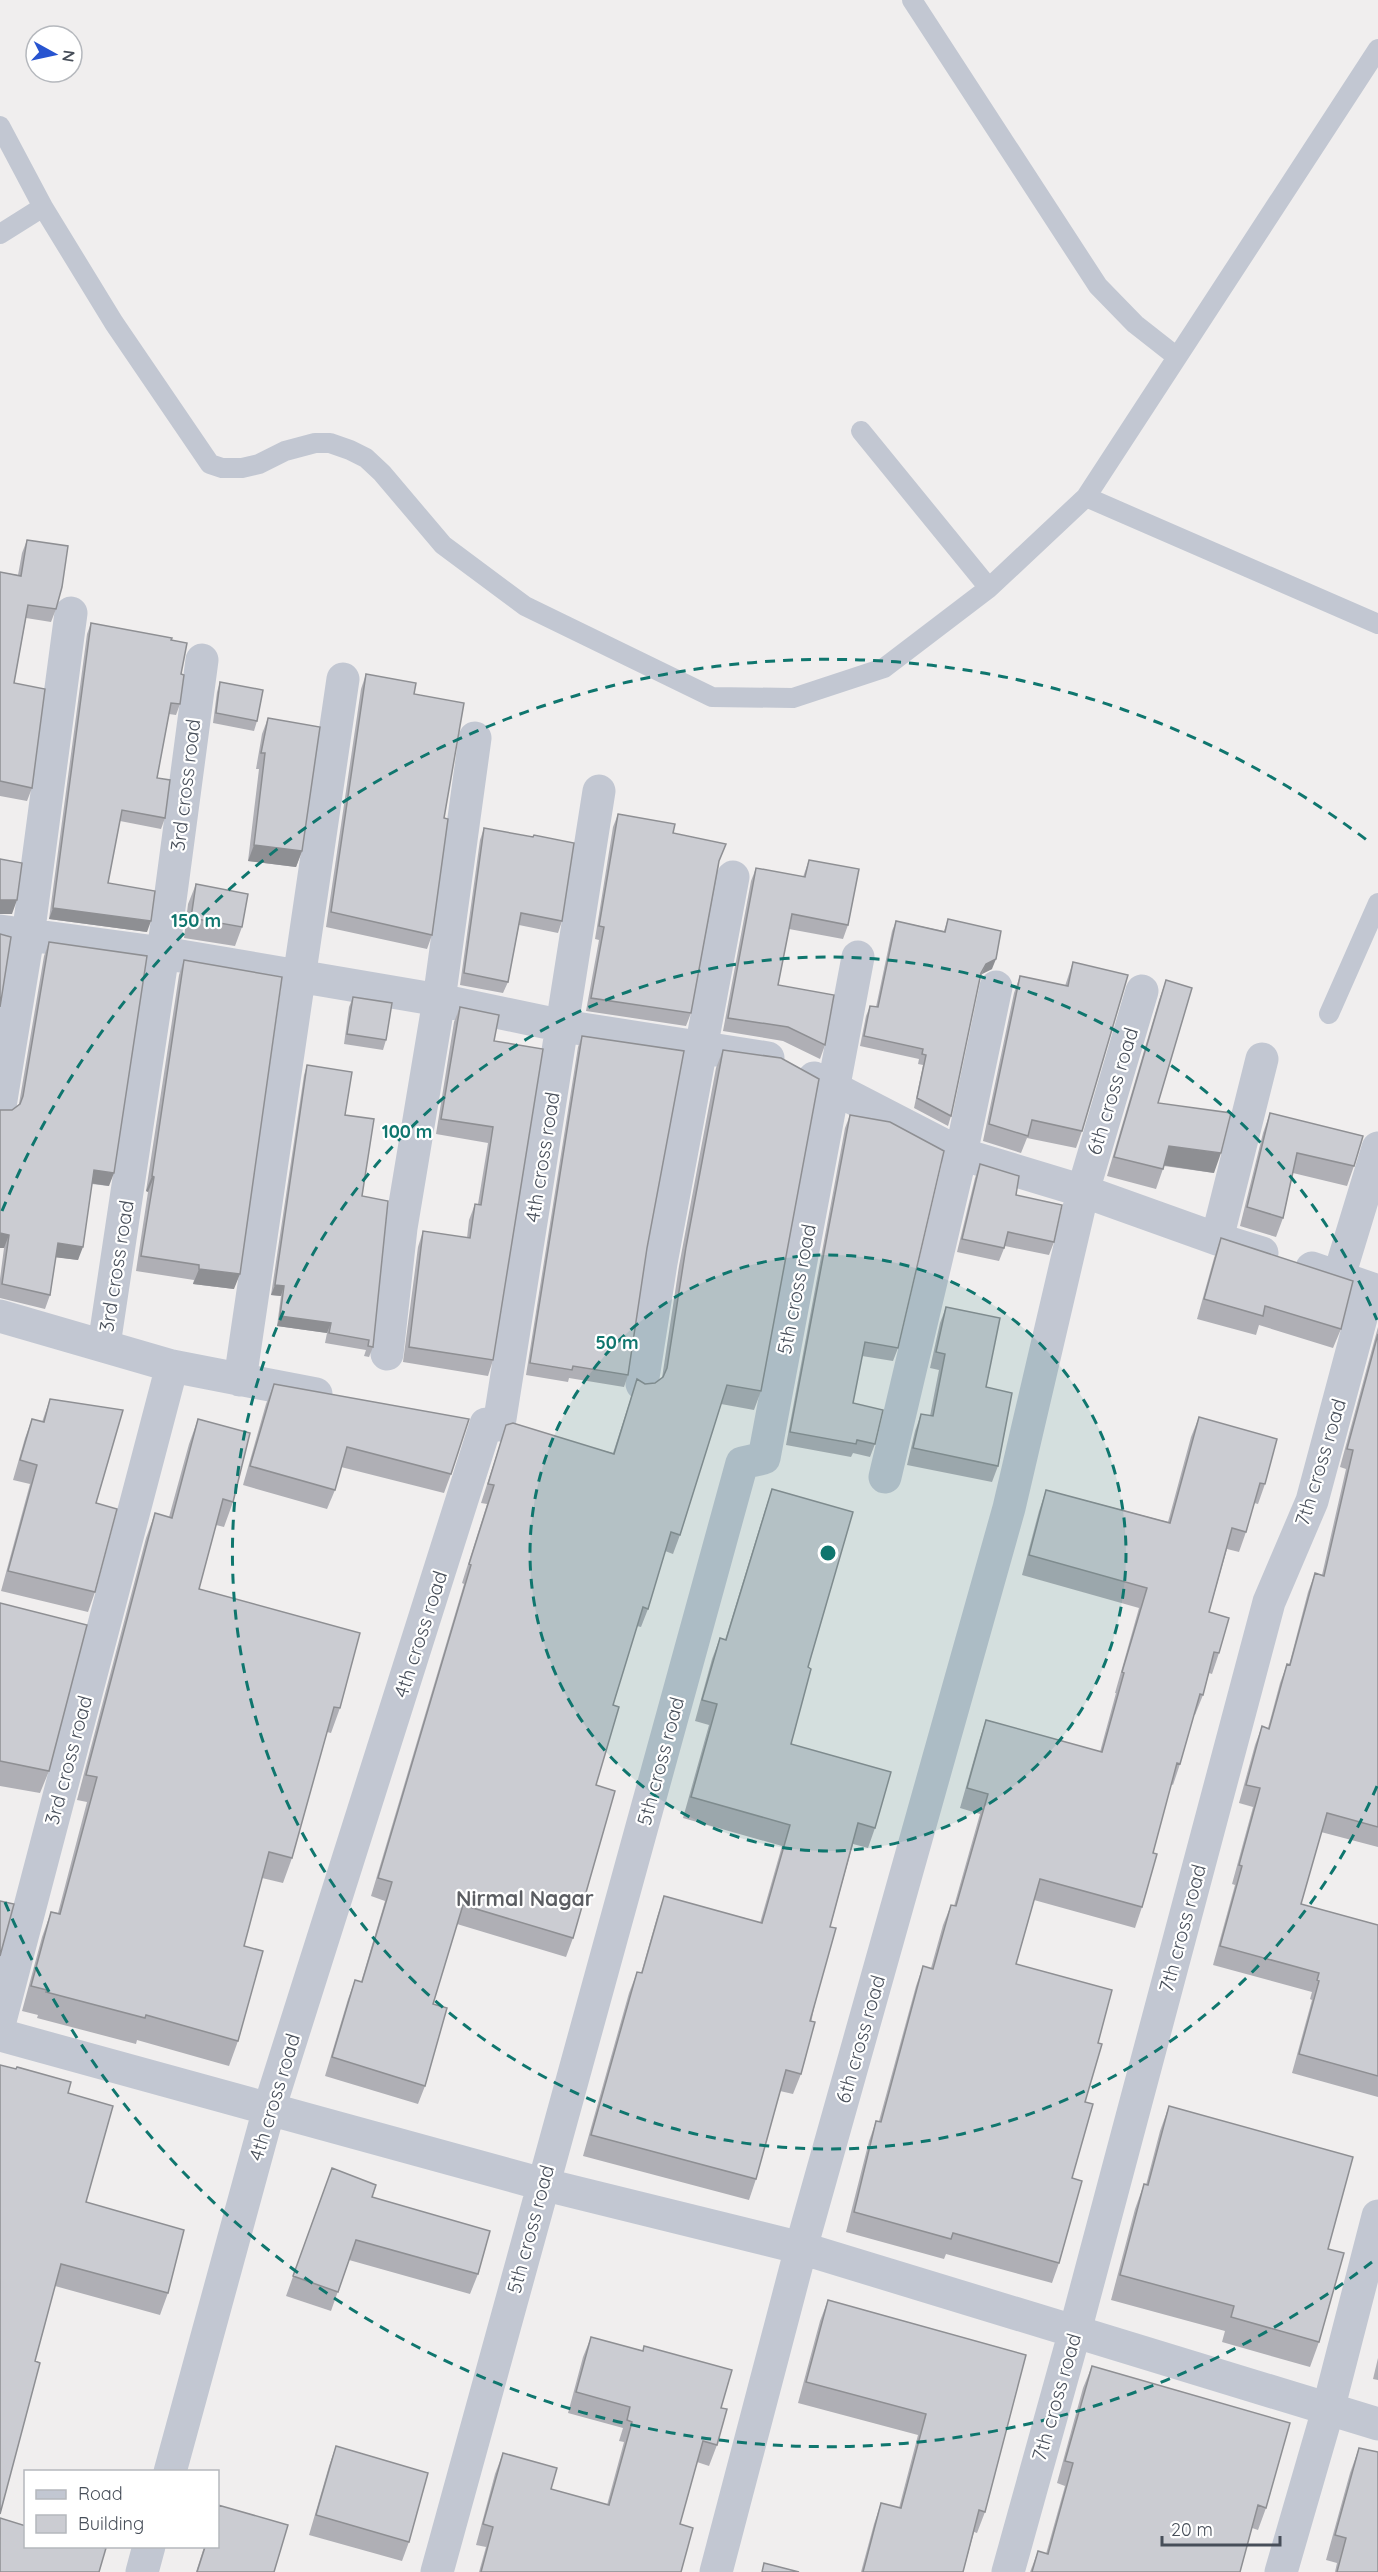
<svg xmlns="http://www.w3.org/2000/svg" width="1378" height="2572" viewBox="0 0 1378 2572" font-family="Quicksand,sans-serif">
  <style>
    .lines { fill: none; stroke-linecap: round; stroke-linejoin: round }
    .lane { stroke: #c2c7d2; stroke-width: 20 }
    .street { stroke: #c2c7d2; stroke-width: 33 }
    .wall { fill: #afafb5 }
    .shaded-wall { fill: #8e8f93 }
    .building { fill: #cbccd2; stroke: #8e8f93; stroke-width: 1.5 }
    .ring { fill: none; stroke: #0f766e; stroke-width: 3; stroke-dasharray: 10 8 }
    .labels { text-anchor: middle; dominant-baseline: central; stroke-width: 4.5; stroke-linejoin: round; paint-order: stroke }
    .street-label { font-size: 20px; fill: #474e59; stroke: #fff }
    .neighbourhood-label { font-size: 21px; font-weight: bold; fill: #5b5d62; stroke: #fff }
    .centre { fill: #0f766e; stroke: #fff; stroke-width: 3 }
    .ring-label { font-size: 18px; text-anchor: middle; font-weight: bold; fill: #0f766e; stroke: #fff; stroke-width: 4.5; stroke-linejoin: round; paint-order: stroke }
  </style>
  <rect width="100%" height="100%" fill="#f0eeee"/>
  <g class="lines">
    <path class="lane" d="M912 0 1098 286 1135 324 1177 357
      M0 126 43 207 114 323 210 464 222 468H242L259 464 285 451 315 443H330L350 450 366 458 382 473 443 545 525 606 712 697 793 698 884 668 989 588 1086 497 1378 49
      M0 234 43 207
      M861 431 989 588
      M1086 497 1378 624
      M1329 1014 1378 903"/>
    <path class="street" d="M0 931 163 953 439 1000 563 1026 768 1058
      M814 1078 961 1154 1083 1191 1217 1239 1262 1253
      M0 1106 28 936 71 613
      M1217 1239 1262 1059
      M1312 1268 1378 1291
      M1339 1276 1378 1148
      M0 1316 172 1366 316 1394
      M104 1345 163 953 202 660
      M387 1354 401 1228 439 1000 475 738
      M240 1380 343 679
      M642 1384 661 1263 733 877
      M885 1477 961 1154 996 987
      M0 2021 172 1366
      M0 2035 542 2184 801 2248 1378 2424
      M170 2472 269 2109 486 1424 499 1425 599 791
      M142 2572 149 2546
      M437 2572 742 1463 764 1458 858 957
      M716 2572 801 2248 1009 1508 1083 1191 1142 991
      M1008 2572 1075 2331 1269 1602 1312 1501 1369 1288
      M1281 2572 1328 2410 1378 2216"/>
  </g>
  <path class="wall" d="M27 540 56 609 51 622 26 618 14 683 32 788 27 801 0 796V572L18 575 22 553Z
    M91 623 181 674 180 704 176 715 169 714 157 778 165 818 161 829 120 821 108 883 147 932 49 919 87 634Z
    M366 674 414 694 444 818 432 935 427 949 326 927 361 689Z
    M220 682 257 721 254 731 213 723 217 692Z
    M268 718 302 851 296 867 248 861 259 769H256L262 734Z
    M618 814 673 833 719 864 691 1013 686 1026 586 1011 599 940 595 939 613 827Z
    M484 828 562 921 558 933 519 925 508 982 503 993 460 985 480 840Z
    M809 860 848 925 843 939 789 929 778 985 825 1045 820 1059 783 1041 723 1031 751 881 756 868 803 877Z
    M196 884 242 927 235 946 184 938 188 904Z
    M948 919 992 969 982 974 980 978 951 1116 948 1126 914 1108 923 1065 918 1064 919 1059 860 1046 866 1016 870 1006 876 1007 892 931 896 921 944 931Z
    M49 942 109 1186 92 1184 78 1260 56 1257 50 1295 45 1309 0 1298V1279L4 1248 1 1111 12 1110 19 1104 44 956Z
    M184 960 234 1289 193 1284 194 1280 136 1271 148 1192 146 1191 179 975Z
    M1073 962 1082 1131 1076 1148 1027 1138 1021 1153 983 1141 1014 993 1020 976 1065 986Z
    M1166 980 1158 1103 1214 1173 1164 1166 1156 1189 1107 1176 1159 1000Z
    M353 997 386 1040 383 1050 344 1044 349 1007Z
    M460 1007 494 1041 493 1360 488 1376 403 1362 418 1247 423 1231 467 1238 469 1220 475 1204H478L488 1143 436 1134 454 1022Z
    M582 1036 647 1248 628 1375 624 1387 569 1378 568 1382 526 1375 578 1047Z
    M723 1050 761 1391 754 1410 721 1404 680 1535 673 1554 665 1551 648 1609 641 1627 637 1626 613 1705 596 1785 573 1938 566 1957 457 1924 433 2004 425 2086 418 2104 325 2076 348 1999 355 1980 361 1982 385 1901 371 1896 464 1584 462 1583 487 1504 481 1503 506 1425 613 1453 637 1379 645 1384 655 1383 662 1378 679 1266 716 1068Z
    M307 1065 345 1115 362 1196 373 1347 369 1357 364 1356 366 1350 325 1343 327 1333 277 1326 281 1296 271 1295 304 1075Z
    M1270 1113 1354 1166 1347 1186 1293 1173 1283 1218 1276 1237 1240 1226 1263 1133Z
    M850 1115 898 1348 893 1361 862 1356 853 1403 875 1444 870 1457 853 1453 851 1457 786 1445 845 1128Z
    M980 1164 1016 1195 1054 1242 1049 1255 1005 1246 999 1261 957 1252 975 1178Z
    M1221 1238 1341 1329 1333 1348 1259 1325 1256 1335 1197 1319 1214 1258Z
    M946 1307 986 1387 998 1466 992 1482 907 1465 915 1431 921 1414 930 1416 939 1370 930 1368 940 1323Z
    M1378 1327V1847L1321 1832 1301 1904 1378 1925V2097L1292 2073 1312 2000 1310 1999 1312 1992 1213 1965 1235 1885 1232 1884 1253 1807 1239 1803 1255 1745 1262 1726 1268 1728 1280 1683 1287 1664 1289 1665 1308 1592 1315 1573 1322 1575 1346 1469 1340 1467Z
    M274 1384 451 1474 444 1493 341 1467 335 1490 327 1509 243 1485 266 1404Z
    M50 1399 96 1503 95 1592 88 1612 1 1591 30 1484 13 1480 25 1438 32 1419 42 1422Z
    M1199 1417 1265 1484 1258 1504 1254 1503 1246 1532 1239 1552 1227 1549 1209 1612 1219 1653 1212 1674 1209 1673 1203 1695 1195 1715 1194 1714 1180 1764 1173 1785 1171 1784 1153 1853 1142 1907 1135 1928 1034 1900 1016 1964 1098 2043 1085 2102 1072 2178 1059 2263 1052 2283 946 2254 944 2259 846 2232 869 2141 876 2121H879L916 1986 923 1966 931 1968 943 1925 951 1905 954 1906 980 1814 960 1808 979 1741 986 1720 1100 1752 1116 1693H1115L1139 1608 1022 1575 1039 1511 1046 1490 1168 1522 1191 1437Z
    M198 1419 233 1502 224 1527 216 1525 199 1589 340 1708 331 1733 327 1732 292 1858 283 1883 262 1878 244 1946 238 2041 229 2066 137 2040 136 2044 37 2018 38 2015 22 2011 42 1937 51 1912 58 1913 87 1802 77 1800 146 1538 155 1513 169 1517 189 1444Z
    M772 1489 808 1667 791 1744 875 1828 868 1848 853 1844 830 1927 801 2074 793 2094 780 2091 756 2179 749 2200 583 2156 629 1993 637 1972 641 1973 657 1917 664 1896 760 1923 782 1846 683 1818 709 1725 695 1721 712 1659 720 1638 725 1640 765 1510Z
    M0 1603 49 1771 40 1793 0 1786Z
    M68 2093 86 2202 168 2293 160 2315 55 2286 35 2361Z
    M1169 2106 1328 2249 1319 2342 1310 2367 1222 2342 1225 2331 1111 2300 1135 2209 1144 2184 1146 2185 1160 2131Z
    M332 2168 478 2274 470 2294 349 2260 331 2311 286 2296Z
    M828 2300 1026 2355 985 2512 977 2533 974 2532 963 2572H861L874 2524 881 2503 899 2508 918 2435 798 2403 820 2321Z
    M591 2337 721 2408 717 2445 709 2466 697 2462 680 2524 681 2572H479L486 2547 476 2545 495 2474 503 2453 551 2489 607 2505 624 2442 619 2441 623 2428 568 2413 583 2357Z
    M1378 2358V2380L1373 2379Z
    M1092 2366 1266 2508 1258 2530 1252 2528 1240 2572H1030L1038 2551 1046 2554 1065 2486 1057 2483 1083 2388Z
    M336 2446 409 2542 402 2561 309 2535 329 2466Z
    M1359 2448 1378 2572H1335L1337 2563 1326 2560 1350 2473Z
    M204 2547H218L274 2572H196Z"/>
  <path class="shaded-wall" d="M254 845 302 851 296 867 248 861Z
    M0 900H17L12 914H0Z
    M53 908 151 921 147 932 49 919Z
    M996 959 992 969 982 974 978 983 986 964Z
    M1169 1146 1221 1153 1214 1173 1162 1165Z
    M94 1170 114 1173 109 1186 89 1183Z
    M152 1176 154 1177 148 1192 146 1191Z
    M0 1233 9 1235 4 1248H0Z
    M58 1243 83 1247 78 1260 53 1257Z
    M199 1269 240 1274 234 1289 193 1284Z
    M275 1285 284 1286 281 1296 271 1295Z
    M280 1316 331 1323 327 1333 277 1326Z"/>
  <path class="building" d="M27 540 68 546 62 587 56 609 28 605 14 683 45 689 32 788 0 781V572L21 576Z
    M91 623 172 638 171 640 187 643 181 674 184 675 180 704 171 703 157 778 170 780 165 818 122 810 108 883 155 891 151 921 53 908Z
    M366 674 416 683 414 694 464 703 444 818 448 819 432 935 331 912Z
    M220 682 263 690 257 721 216 713Z
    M268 718 320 727 302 851 254 845 265 753H261Z
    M618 814 675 824 673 833 726 844 719 861 691 1013 591 998 604 927 599 926Z
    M484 828 533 837 534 835 574 843 562 921 521 913 508 982 464 973Z
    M0 859 22 863 17 900H0Z
    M809 860 859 869 848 925 792 914 778 985 834 995 825 1045 788 1027 728 1018 756 868 805 877Z
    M196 884 248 894 242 927 191 918Z
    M948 919 1001 931 996 959 986 964 981 973 951 1116 917 1098 926 1055 922 1054 923 1049 864 1036 870 1006 878 1007 896 921 945 932Z
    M0 934 11 937 0 1007Z
    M49 942 147 956 114 1173 94 1170 83 1247 58 1243 50 1295 2 1284 9 1235 0 1233V1110H12L20 1104 23 1096Z
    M184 960 282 977 240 1274 199 1269V1265L141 1256 154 1177 152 1176Z
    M1073 962 1128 975 1082 1131 1032 1120 1028 1136 989 1124 1020 976 1068 986Z
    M1166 980 1192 988 1158 1103 1231 1113 1221 1153 1169 1146 1163 1169 1114 1157Z
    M353 997 392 1003 386 1040 347 1034Z
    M460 1007 499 1015 494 1041 543 1049 493 1360 409 1347 423 1231 470 1238 475 1204 481 1205 493 1127 441 1119Z
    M582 1036 684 1051 647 1248 628 1375 573 1366 572 1370 530 1363Z
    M723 1050 781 1058 819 1079 761 1391 727 1385 680 1535 671 1532 648 1609 643 1607 613 1705 619 1707 596 1785 615 1791 573 1938 463 1905 433 2004 447 2008 425 2086 332 2057 355 1980 362 1982 392 1882 378 1878 471 1565 469 1564 494 1485 488 1484 506 1425 513 1423 614 1454 637 1379 645 1384 655 1383 663 1377 667 1368 686 1247Z
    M307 1065 352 1072 345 1115 374 1119 362 1196 388 1201 373 1347 368 1346 369 1340 329 1333 331 1323 280 1316 284 1286 275 1285Z
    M1270 1113 1363 1136 1354 1166 1297 1153 1283 1218 1247 1207Z
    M850 1115 890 1122 944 1151 898 1348 865 1342 853 1403 883 1410 875 1444 857 1440 856 1444 790 1432Z
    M980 1164 1019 1176 1016 1195 1062 1205 1054 1242 1008 1232 1004 1248 962 1239Z
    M1221 1238 1353 1281 1341 1329 1265 1306 1263 1316 1204 1299Z
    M946 1307 1000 1318 986 1387 1012 1393 998 1466 913 1448 921 1414 933 1416 945 1354 936 1352Z
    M1378 1334V1827L1327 1813 1301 1904 1378 1925V2076L1299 2054 1319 1981 1317 1980 1319 1973 1220 1946 1242 1866 1239 1865 1260 1788 1246 1785 1262 1726 1269 1729 1287 1664 1290 1665 1315 1573 1324 1576 1353 1450 1347 1449Z
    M274 1384 469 1419 451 1474 347 1447 335 1490 250 1466Z
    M50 1399 123 1410 96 1503 117 1509 95 1592 8 1571 37 1465 20 1460 32 1419 44 1422Z
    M1199 1417 1277 1439 1265 1484 1260 1483 1246 1532 1232 1528 1209 1612 1229 1618 1219 1653 1214 1652 1203 1695 1200 1694 1180 1764 1177 1763 1153 1853 1157 1854 1142 1907 1040 1879 1016 1964 1112 1990 1098 2043 1102 2044 1085 2102 1093 2104 1072 2178 1082 2181 1059 2263 953 2233 951 2239 854 2212 876 2121 881 2122 923 1966 933 1969 951 1905 956 1906 988 1794 967 1788 986 1720 1102 1752 1124 1673 1122 1672 1147 1588 1029 1555 1046 1490 1170 1523Z
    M198 1419 250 1433 233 1502 223 1499 199 1589 360 1633 340 1708 334 1707 292 1858 269 1852 244 1946 263 1951 238 2041 146 2015 145 2018 46 1992 47 1990 31 1986 51 1912 60 1914 97 1777 86 1775 155 1513 172 1518Z
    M772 1489 853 1512 808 1667 811 1669 791 1744 891 1772 875 1828 858 1823 830 1927 836 1928 810 2021 815 2022 801 2074 786 2070 756 2179 591 2135 637 1972 642 1973 664 1896 762 1923 790 1825 691 1797 717 1704 702 1700 720 1638 726 1640Z
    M0 1603 87 1625 49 1771 0 1761Z
    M0 1901 14 1904 0 1956Z
    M0 2065 16 2069 17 2067 71 2082 68 2093 113 2106 86 2202 184 2230 168 2293 61 2264 35 2361 40 2363 0 2514Z
    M1169 2106 1353 2157 1328 2249 1344 2253 1319 2342 1231 2317 1234 2306 1120 2275 1144 2184 1148 2185Z
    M332 2168 376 2185 372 2197 490 2231 478 2274 356 2240 338 2292 293 2276Z
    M828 2300 1026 2355 985 2512 979 2510 963 2572H863L881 2503 901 2508 926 2414 806 2382Z
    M591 2337 643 2351 644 2346 732 2370 721 2408 727 2409 717 2445 703 2441 680 2524 693 2528 681 2572H481L493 2527 483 2524 503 2453 557 2468 551 2489 609 2505 632 2422 627 2420 630 2407 576 2392Z
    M1092 2366 1290 2423 1266 2508 1258 2505 1240 2572H1032L1038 2551 1048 2554 1073 2463 1065 2461Z
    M336 2446 428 2473 409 2542 316 2515Z
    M1359 2448 1378 2452V2572H1337L1346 2538 1335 2535Z
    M218 2505 288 2525 274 2572H197L205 2547H218Z
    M0 2518 26 2526V2547H101L106 2548 99 2572H0Z
    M764 2563 799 2572H762Z"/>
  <circle cx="828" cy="1553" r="298" fill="#0f766e" fill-opacity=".12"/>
  <g class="ring">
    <circle cx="828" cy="1553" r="298"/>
    <path d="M1377 1786A596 596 0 1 1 1377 1320"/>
    <path d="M1372 2262A894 894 0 0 1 2 1895M2 1211A894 894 0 0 1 1372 844"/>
  </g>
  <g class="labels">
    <g class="street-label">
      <text transform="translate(185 785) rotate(-83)">3rd cross road</text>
      <text transform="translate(1112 1091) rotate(-73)">6th cross road</text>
      <text transform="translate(542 1157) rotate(-81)">4th cross road</text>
      <text transform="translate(116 1266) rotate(-81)">3rd cross road</text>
      <text transform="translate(796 1289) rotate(-79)">5th cross road</text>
      <text transform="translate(1320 1462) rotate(-73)">7th cross road</text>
      <text transform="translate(420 1634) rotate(-72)">4th cross road</text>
      <text transform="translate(68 1760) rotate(-75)">3rd cross road</text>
      <text transform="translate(660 1761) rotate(-75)">5th cross road</text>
      <text transform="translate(1182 1928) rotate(-75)">7th cross road</text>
      <text transform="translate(860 2039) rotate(-74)">6th cross road</text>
      <text transform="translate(274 2097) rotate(-73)">4th cross road</text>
      <text transform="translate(530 2229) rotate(-75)">5th cross road</text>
      <text transform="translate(1056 2397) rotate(-74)">7th cross road</text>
    </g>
    <g class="neighbourhood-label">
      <text x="525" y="1898">Nirmal Nagar</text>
    </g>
  </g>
  <circle cx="828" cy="1553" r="9" class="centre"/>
  <g class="ring-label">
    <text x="196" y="927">150 m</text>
    <text x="407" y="1138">100 m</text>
    <text x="617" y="1349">50 m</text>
  </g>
  <rect x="24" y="2470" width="195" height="78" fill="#ffffff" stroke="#b5b8bd" stroke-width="1.5"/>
  <rect x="36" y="2490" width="30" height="9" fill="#c2c7d2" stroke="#b5b8bd" stroke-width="1.5"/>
  <text x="78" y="2500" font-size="18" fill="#474e59">Road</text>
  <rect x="36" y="2515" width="30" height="18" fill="#cbccd2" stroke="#b5b8bd" stroke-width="1.5"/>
  <text x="78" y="2530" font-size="18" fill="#474e59">Building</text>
  <g transform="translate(54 54) rotate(98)"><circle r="28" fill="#ffffff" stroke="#b5b8bd" stroke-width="1.5"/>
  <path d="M0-4.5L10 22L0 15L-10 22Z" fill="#2854d0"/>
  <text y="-9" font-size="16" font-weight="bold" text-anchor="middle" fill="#474e59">N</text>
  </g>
  <path d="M1162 2536v9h118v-9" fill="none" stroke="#474e59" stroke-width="3"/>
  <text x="1171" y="2536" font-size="18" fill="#474e59" stroke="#ffffff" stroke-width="4.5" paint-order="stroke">20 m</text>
</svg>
